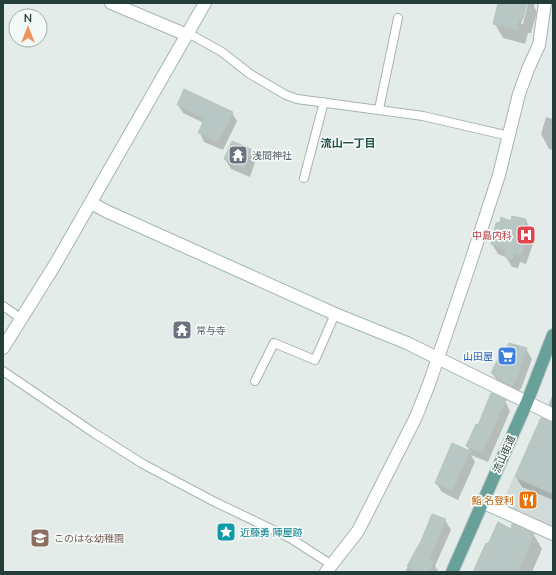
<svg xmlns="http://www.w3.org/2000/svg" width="556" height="575" viewBox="0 0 556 575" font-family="Mulish,'Noto Sans JP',sans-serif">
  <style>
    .built { fill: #d1dcd8 }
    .shadow { fill: #0003 }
    .building { fill: #b8c7c3; stroke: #b5c6c1 }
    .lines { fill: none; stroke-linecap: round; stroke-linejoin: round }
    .lane-casing { stroke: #a6b4b1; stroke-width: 10 }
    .street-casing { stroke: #a6b4b1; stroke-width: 14 }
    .secondary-casing { stroke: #a1b8b3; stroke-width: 14 }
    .primary-casing { stroke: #c1c9c8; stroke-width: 14 }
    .lane { stroke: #fff; stroke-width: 8 }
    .street { stroke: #fff; stroke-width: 12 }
    .secondary { stroke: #fff; stroke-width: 12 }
    .primary { stroke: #68a199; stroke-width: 12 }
    .labels { text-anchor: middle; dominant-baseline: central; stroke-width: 3.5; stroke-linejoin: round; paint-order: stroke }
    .worship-label { font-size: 10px; fill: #5b616d; stroke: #f3f9f7; text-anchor: start }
    .health-label { font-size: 10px; fill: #be3a42; stroke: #f3f9f7; text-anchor: end }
    .shop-label { font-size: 10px; fill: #366cbe; stroke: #f3f9f7; text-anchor: end }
    .street-label { font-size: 10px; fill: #233d39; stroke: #f3f9f7 }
    .food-label { font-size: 10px; fill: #c56008; stroke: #f3f9f7; text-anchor: end }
    .culture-label { font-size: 10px; fill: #0d838f; stroke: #f3f9f7; text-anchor: start }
    .education-label { font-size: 10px; fill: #785e54; stroke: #f3f9f7; text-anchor: start }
    .neighbourhood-label { font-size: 11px; font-weight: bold; fill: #1f4f49; stroke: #f3f9f7 }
  </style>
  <rect width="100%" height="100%" fill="#e3ece9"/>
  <path class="built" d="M540 418 553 424V528L501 505Z"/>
  <path class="shadow" d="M499 3H526L521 24H523L528 3H535L534 7 537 12 531 33H528L525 44 503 38 495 24Z
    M178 105 232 113 237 121 223 150 204 142 200 133 204 123 183 113Z
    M546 117 553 119V150L549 149 541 134Z
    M251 150 256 159 250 177 231 169 225 159Z
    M513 217 526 220 535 238 526 264 520 262 518 268 512 267 506 257 498 254 492 244 512 222Z
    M526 349 532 359 521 389H520L517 395 498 382 492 373Z
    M553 393V411L549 404Z
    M505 401 510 411 488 462 471 455 475 462 458 500 442 492 436 483 452 444 471 453 467 446Z
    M553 423V500L522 487 516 477Z
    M445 520 451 530 435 566 439 572H405L422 541Z
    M512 530 534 535 542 549 532 572H475L489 545Z"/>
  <path class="building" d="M498 3H527L523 19H519L517 30 493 24Z
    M184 89 233 112 218 142 198 133 205 118 177 105Z
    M232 141 251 149 244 168 224 159Z
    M512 216 526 219 524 225 530 227 521 255 515 253 512 259 505 257 506 250 491 244 496 223 500 222 501 217 511 221Z
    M509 343 527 348 516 380H514L512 386 497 379 498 376 491 373 502 351 506 348Z
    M491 393 506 400 482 453 466 446 476 424 478 425Z
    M541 418 553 422V494L515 477Z
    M452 443 470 451 452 491 435 483Z
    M432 514 446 519 429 559 434 562 428 572H418L407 566 421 541Z
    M498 522 511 529 512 524 534 534 518 572H473L486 543 488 544Z"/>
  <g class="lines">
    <g class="lane-casing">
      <path id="lane" d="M188 33 222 52 250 74 286 95 297 99 423 116 509 136
        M379 109 398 18
        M304 178 324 102
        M3 306 22 319
        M3 371 94 433 143 464 213 501 290 538 332 565
        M255 381 274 343 315 360 335 314"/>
    </g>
    <g class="street-casing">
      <path id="street" d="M111 3 187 35
        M407 343 553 415
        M482 502 553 534
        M326 572 358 531 416 417 429 384 470 264 499 175 519 94 528 69 539 45 545 3"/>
    </g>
    <g class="secondary-casing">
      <path id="secondary" d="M91 203 108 212 335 314 407 343
        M3 348 56 263 205 3"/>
    </g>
    <g class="primary-casing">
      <path id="primary" d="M452 572 527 402 553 335"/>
    </g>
    <use href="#lane" class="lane"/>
    <use href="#street" class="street"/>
    <use href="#secondary" class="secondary"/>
    <use href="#primary" class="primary"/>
  </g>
  <defs>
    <g id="temple-square" transform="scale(1)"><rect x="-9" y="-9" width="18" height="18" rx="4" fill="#6b7280" stroke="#f3f9f7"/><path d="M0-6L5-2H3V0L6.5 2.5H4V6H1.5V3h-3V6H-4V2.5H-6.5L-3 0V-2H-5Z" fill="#fff"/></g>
    <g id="hospital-square" transform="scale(1)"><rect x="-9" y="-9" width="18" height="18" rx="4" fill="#e0444e" stroke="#f3f9f7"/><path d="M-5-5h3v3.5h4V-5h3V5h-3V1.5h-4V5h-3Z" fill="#fff"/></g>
    <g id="supermarket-square" transform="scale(1)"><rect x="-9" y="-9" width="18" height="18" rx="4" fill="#3f7fe0" stroke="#f3f9f7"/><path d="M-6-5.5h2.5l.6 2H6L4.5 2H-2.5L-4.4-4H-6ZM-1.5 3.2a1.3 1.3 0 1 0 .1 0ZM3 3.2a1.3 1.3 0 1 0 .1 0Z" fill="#fff"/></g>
    <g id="restaurant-square" transform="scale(1)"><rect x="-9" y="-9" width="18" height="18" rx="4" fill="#e8710a" stroke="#f3f9f7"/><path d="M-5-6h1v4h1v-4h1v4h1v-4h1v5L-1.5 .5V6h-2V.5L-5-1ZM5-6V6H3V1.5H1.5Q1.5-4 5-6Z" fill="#fff"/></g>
    <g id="sight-square" transform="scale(1)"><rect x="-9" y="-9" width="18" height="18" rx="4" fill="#0f9aa8" stroke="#f3f9f7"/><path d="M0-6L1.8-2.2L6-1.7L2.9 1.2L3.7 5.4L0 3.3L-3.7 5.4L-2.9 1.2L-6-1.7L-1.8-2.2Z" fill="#fff"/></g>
    <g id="school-square" transform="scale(1)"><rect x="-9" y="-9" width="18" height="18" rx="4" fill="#8d6e63" stroke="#f3f9f7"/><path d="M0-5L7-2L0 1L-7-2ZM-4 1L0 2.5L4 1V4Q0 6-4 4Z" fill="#fff"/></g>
  </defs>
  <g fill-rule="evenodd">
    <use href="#temple-square" x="238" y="155"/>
    <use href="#hospital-square" x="526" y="235"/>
    <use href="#temple-square" x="182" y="330"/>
    <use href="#supermarket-square" x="507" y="356"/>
    <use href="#restaurant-square" x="528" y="500"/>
    <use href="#sight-square" x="226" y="532"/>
    <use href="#school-square" x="40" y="538"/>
  </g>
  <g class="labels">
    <g class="worship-label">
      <text x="252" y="155">浅間神社</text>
      <text x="196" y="330">常与寺</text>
    </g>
    <g class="health-label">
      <text x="512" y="235">中島内科</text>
    </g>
    <g class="shop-label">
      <text x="493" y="356">山田屋</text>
    </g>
    <g class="street-label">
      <text transform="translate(504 454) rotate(-66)">流山街道</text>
    </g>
    <g class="food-label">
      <text x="514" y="500">鮨 名登利</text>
    </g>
    <g class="culture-label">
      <text x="240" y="532">近藤勇 陣屋跡</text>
    </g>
    <g class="education-label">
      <text x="54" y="538">このはな幼稚園</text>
    </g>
    <g class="neighbourhood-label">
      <text x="348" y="143">流山一丁目</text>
    </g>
  </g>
  <rect width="556" height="575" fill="none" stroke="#233d39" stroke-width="8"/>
  <g transform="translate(28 28)"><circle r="19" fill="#f3f9f7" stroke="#a0aeab"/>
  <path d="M0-3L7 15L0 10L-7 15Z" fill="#ee945e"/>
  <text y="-6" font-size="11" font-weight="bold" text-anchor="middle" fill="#233d39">N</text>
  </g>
</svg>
